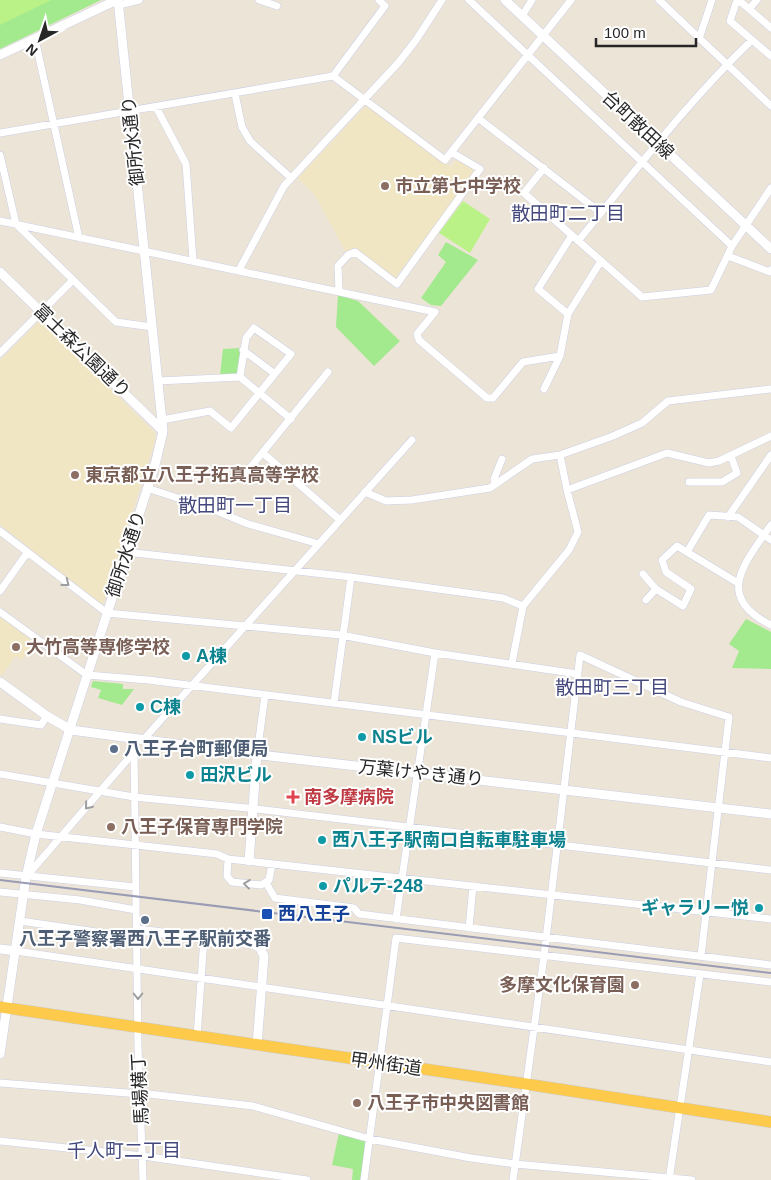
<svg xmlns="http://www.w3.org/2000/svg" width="771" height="1180" viewBox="0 0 771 1180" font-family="Arial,'Noto Sans JP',sans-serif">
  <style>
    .education { fill: #f0e6c4 }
    .green { fill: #a3e98d }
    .pitch { fill: #baf287 }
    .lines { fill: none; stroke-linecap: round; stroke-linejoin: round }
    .minor-casing { stroke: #cccee3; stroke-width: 8 }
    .tertiary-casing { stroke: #cccee3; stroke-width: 10 }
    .trunk-casing { stroke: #cbcbcb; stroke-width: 12 }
    .minor { stroke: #fff; stroke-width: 7 }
    .tertiary { stroke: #fff; stroke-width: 9 }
    .trunk { stroke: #feca4c; stroke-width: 11 }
    .rail { stroke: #9a9bb4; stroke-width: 2 }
    .oneway { stroke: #9e9e9e }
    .education-dot { fill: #8d6e63; stroke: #fff; stroke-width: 2 }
    .culture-dot { fill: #0f9aa8; stroke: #fff; stroke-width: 2 }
    .service-dot { fill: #5c6f8a; stroke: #fff; stroke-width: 2 }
    .health-dot { fill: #e0444e; stroke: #fff; stroke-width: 2 }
    .transit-dot { fill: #1a4fb4; stroke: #fff; stroke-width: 2 }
    .labels { text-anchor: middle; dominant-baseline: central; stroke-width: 4; stroke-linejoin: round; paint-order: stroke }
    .street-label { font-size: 18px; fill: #272727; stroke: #fff }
    .education-label { font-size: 18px; font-weight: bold; fill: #785e54; stroke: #fff; text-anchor: start }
    .culture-label { font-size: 18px; font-weight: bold; fill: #0d838f; stroke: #fff; text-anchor: start }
    .service-label { font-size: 18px; font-weight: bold; fill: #4e5e75; stroke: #fff; text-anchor: start }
    .health-label { font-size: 18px; font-weight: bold; fill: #be3a42; stroke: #fff; text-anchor: start }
    .transit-label { font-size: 18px; font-weight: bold; fill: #164399; stroke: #fff; text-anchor: start }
    .neighbourhood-label { font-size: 19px; fill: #44487c; stroke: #fff }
  </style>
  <rect width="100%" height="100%" fill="#ece5d7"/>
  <path class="education" d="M368 106 451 167 457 158 476 170V172L394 279 356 251 346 252 314 194 298 178 365 107Z
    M38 322H42L154 432 156 438 103 603 100 604 0 525V361Z
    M0 612 37 639 22 660 16 656 2 675 0 674Z"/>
  <path class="green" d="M0 0H101L0 49Z
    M446 242 478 260 441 306 431 305 421 298 446 262 438 255Z
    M338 295 358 301 400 341 374 366 336 327Z
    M242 348 238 373 220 375 223 349Z
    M746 619 771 632V669L732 668 739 651 729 644Z
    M93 681 123 684V689H134L122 705 98 698 101 690 91 687Z
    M339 1133 368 1141 361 1180H352L353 1169 332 1165Z"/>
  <path class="pitch" d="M0 0H51L0 25Z
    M463 201 490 219 470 253 439 233Z"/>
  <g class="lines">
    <g class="minor-casing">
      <path id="minor" d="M259 0 277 6
        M469 0 732 246
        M659 0 771 106
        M119 5 139 0
        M749 9 757 0
        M522 16 532 0
        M771 28 741 2 736 3 730 21 771 56
        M35 39 79 238
        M699 39 712 0
        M333 76 445 160 571 0
        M235 94 242 127 250 141 291 178
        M156 107 186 164 193 260
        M478 118 601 213
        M0 133 333 76 385 6 379 0
        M0 155 16 224 116 322 152 327
        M544 168 524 193 642 297 711 290 732 246 771 188
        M0 221 435 312 417 334 419 340 487 398H493L523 362 560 356 568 314 601 261
        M578 241C634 173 688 101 752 40
        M728 256 770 272 771 270
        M239 270 284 186 399 62 416 40 442 0
        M339 292 338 266 348 255 355 252 397 284 480 169 451 152
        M568 314 538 289 572 235
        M243 350 275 374
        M0 353 73 280
        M158 381 240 377 291 419
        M544 389 560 356
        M162 420 210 411 231 428 291 354 254 328 246 338 240 377
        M263 453 340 520
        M241 479 328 372
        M689 482H722L737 473 731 456
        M495 484 494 479 502 459
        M147 488 214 510 248 524 319 544
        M567 490 667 453 709 463 719 461 771 436
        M365 492 386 501 412 500 490 488 532 459 560 455 613 436 642 423 668 401 771 389
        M728 517 771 455
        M771 525C744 564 714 597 771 625
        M0 531 107 613 341 635 435 653 578 674
        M126 552 351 577 503 598 523 606
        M687 552 709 515 738 517 771 540
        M643 574 656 589
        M0 591 27 553
        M646 600 656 589 683 606 691 589 666 572 662 560 677 546 738 583
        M0 612 87 675 148 680 771 758
        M512 663 523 606 569 550 578 532 567 490 560 455
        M334 703 351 577
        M0 719 41 725 47 716
        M143 740 412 440
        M134 752 138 1046 143 1180
        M257 754 265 695
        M0 774 134 797 247 808 771 870
        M0 827 36 834 217 854 228 859 771 919
        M228 859 227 876 232 882 261 885 269 880 272 864
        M0 873 135 887
        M26 877 134 752V739
        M266 883 275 898 354 908 359 914 771 965
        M0 892 80 900 136 910
        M396 919 435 653
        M20 921 138 938
        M469 928 473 886
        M16 951 771 1062
        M197 1037 204 938
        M0 1083 140 1094
        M140 1093 253 1106 370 1139 471 1158 515 1164 692 1180
        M0 1141 143 1156 307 1180
        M364 1180 396 938 771 982
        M513 1180 544 956 580 655 681 702 729 717 701 956
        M669 1180 700 974"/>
    </g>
    <g class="tertiary-casing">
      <path id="tertiary" d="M505 0 771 249
        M0 55 117 0
        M0 272 163 431
        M0 682 47 716 71 730 244 753 771 814
        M249 861 257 754
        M138 930 253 944 260 948 264 956 257 1045
        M0 949 16 951
        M0 1054 26 877 36 834 155 465 163 431 118 0"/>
    </g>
    <g class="trunk-casing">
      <path id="trunk" d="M0 1007 526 1084 771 1122"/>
    </g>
    <use href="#minor" class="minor"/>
    <use href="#tertiary" class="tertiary"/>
    <use href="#trunk" class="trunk"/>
    <path class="rail" d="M0 880 771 973"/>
  </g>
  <defs><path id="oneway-chevron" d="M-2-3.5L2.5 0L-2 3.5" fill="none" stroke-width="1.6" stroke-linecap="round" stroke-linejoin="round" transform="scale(1.25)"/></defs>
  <g class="oneway">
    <use href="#oneway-chevron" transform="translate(66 583) rotate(38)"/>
    <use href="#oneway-chevron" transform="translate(88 806) rotate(129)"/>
    <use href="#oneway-chevron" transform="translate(247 884) rotate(-173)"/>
    <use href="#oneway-chevron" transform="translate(138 996) rotate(90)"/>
  </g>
  <g class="education-dot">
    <circle cx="385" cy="186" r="5"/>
    <circle cx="75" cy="475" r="5"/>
    <circle cx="16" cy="647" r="5"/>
    <circle cx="111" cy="827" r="5"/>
    <circle cx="635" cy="985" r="5"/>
    <circle cx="357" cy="1103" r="5"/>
  </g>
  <g class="culture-dot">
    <circle cx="186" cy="656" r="5"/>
    <circle cx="140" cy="707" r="5"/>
    <circle cx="362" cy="737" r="5"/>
    <circle cx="190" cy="775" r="5"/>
    <circle cx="322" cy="840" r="5"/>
    <circle cx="323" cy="886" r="5"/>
    <circle cx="759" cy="908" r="5"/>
  </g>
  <g class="service-dot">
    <circle cx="114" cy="749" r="5"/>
    <circle cx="145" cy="920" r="5"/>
  </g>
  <path class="health-dot" d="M290.5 789.5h5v5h5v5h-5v5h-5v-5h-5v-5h5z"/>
  <rect class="transit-dot" x="261" y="908" width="12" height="12" rx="2.5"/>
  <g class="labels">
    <g class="street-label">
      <text transform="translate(638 125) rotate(43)">台町散田線</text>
      <text transform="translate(133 141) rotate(-96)">御所水通り</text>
      <text transform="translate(82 351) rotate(44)">富士森公園通り</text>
      <text transform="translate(126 554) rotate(-72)">御所水通り</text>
      <text transform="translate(421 773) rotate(6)">万葉けやき通り</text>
      <text transform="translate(386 1064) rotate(8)">甲州街道</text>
      <text transform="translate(140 1089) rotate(-93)">馬場横丁</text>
    </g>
    <g class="education-label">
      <text x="395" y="186">市立第七中学校</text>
      <text x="85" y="475">東京都立八王子拓真高等学校</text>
      <text x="26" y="647">大竹高等専修学校</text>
      <text x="121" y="827">八王子保育専門学院</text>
      <text x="625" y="985" text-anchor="end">多摩文化保育園</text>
      <text x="367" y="1103">八王子市中央図書館</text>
    </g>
    <g class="culture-label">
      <text x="196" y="656">A棟</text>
      <text x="150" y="707">C棟</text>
      <text x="372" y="737">NSビル</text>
      <text x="200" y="775">田沢ビル</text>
      <text x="332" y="840">西八王子駅南口自転車駐車場</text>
      <text x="333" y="886">パルテ-248</text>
      <text x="749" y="908" text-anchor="end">ギャラリー悦</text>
    </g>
    <g class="service-label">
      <text x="124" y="749">八王子台町郵便局</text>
      <text x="145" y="939" text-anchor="middle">八王子警察署西八王子駅前交番</text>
    </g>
    <g class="health-label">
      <text x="304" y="797">南多摩病院</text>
    </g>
    <g class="transit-label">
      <text x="278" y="914">西八王子</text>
    </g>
    <g class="neighbourhood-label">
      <text x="568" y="213">散田町二丁目</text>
      <text x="235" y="505">散田町一丁目</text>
      <text x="612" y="687">散田町三丁目</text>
      <text x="124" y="1150">千人町二丁目</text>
    </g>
  </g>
  <g transform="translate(40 40) rotate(220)" stroke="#ffffff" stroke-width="4" paint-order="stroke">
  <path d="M0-4L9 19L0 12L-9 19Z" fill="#272727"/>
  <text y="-8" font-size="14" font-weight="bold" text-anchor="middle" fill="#272727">N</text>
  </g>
  <path d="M596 38v8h100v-8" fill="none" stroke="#272727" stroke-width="2.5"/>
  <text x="604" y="38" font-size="15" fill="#272727" stroke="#ffffff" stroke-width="4" paint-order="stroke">100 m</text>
</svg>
